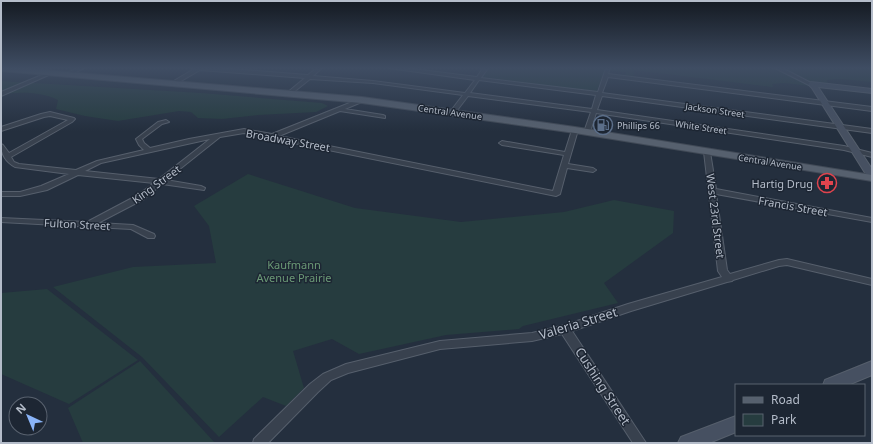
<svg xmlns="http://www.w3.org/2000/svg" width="873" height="444" viewBox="0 0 873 444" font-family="'Noto Sans',sans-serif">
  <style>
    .green { fill: #263c3f }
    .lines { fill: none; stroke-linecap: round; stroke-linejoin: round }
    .street-casing { stroke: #565f6c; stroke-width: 2 }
    .secondary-casing { stroke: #565f6c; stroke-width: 2 }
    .primary-casing { stroke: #414a57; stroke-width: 2 }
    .street { fill: #38414e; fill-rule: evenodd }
    .secondary { fill: #465061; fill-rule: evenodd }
    .primary { fill: #56606e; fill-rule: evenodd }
    .labels { text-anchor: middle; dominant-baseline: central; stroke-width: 3; stroke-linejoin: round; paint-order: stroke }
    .far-street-label { font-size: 9px; fill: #b4bcc9; stroke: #1d2633 }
    .far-poi-label { font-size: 9px; fill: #b4bcc9; stroke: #1d2633; text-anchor: start }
    .street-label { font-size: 11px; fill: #b4bcc9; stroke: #1d2633 }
    .poi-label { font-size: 11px; fill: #b4bcc9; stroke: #1d2633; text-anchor: end }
    .park-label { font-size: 11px; fill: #6b9a76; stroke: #1d2633 }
    .near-street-label { font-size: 13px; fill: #b4bcc9; stroke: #1d2633 }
  </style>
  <rect width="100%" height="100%" fill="#242f3e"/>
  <path class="green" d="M486 68H606L596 93 478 79Z
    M610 68H774L782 72H787L781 68H872V82C857 81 842 78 827 80L828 85 813 83 800 77 795 78 811 86 784 83 772 84 773 87 634 70 633 78 625 77 626 72 609 70Z
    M1 81 201 93 322 103 328 106 316 112 258 115 222 119 198 118 191 112 179 111 118 121 85 116 56 109 58 100C43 92 18 91 1 95Z
    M248 174 355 208 461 222 564 212 614 200 674 211 673 233 604 283 618 303 523 326 519 329 446 335 359 354 332 339 293 351 304 388 286 406 263 397 219 437 142 357 53 287 133 267 216 263 209 226 194 206Z
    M47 289 138 360 69 404 1 374V293Z
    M140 361 215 443H83L68 408Z"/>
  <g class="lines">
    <g class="street-casing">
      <path id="street" d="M77 68H84L70 75 66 74Z
        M192 68H217L308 75 317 68H322L313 76 373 81 465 93 475 80 389 68H405L477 77 483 68H488L481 78 598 92 606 68H610L608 74 872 107V111L608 77 602 93 872 129V133L602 96 597 110 844 146 872 153V157L844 150 596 113 590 132 587 134 584 132 591 112 468 96 455 113 453 114 450 112 463 95 373 83 310 79 290 95 287 93 288 92 305 78 200 70 176 84H172V82L194 69ZM479 80 596 95 592 109 470 93Z
        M775 68H782L813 84 809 85Z
        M49 72 53 73 1 96V92Z
        M362 98 364 99V101L345 109 383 115 385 116V118L340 111 279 136 553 191 564 155 502 145 499 143 502 141 565 152 572 130 575 128 578 130 568 164 593 168 596 170 593 172 567 168 560 194 556 196 244 133 220 137 166 180 201 186 205 188 204 190 162 184 144 199 98 223 133 225 154 234 155 236 154 238H148L131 229 1 222V218L87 222 138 195 154 183 78 175 47 190 20 196H1V192H20L41 186 69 174 15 167C6 162 1 154 1 144L3 145 9 153 68 120 50 116 44 117 1 131V127L41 114 50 112 74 118 75 119 72 122 11 157 14 162 19 164 76 170 97 161 144 150 139 145 136 139 158 122 166 120 169 122 162 124 142 139 144 143 150 148 189 139 244 129 272 134ZM210 139 159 179 85 171 101 163Z
        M707 150 710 152 716 189 872 218V222L716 194 727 270 730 274 779 260 787 259 872 279V285L787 265 779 266 733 280 732 281 727 282 631 311 572 331 646 443H633L562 334 532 341 440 349 348 373 331 380 318 392 268 443H253L254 439 310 384 323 374 346 364 440 341 532 333 565 325 628 304 722 277 718 271 704 152Z"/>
    </g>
    <g class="secondary-casing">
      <path id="secondary" d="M811 82 872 89V93L818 87 872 169V179L867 176 812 88 808 84Z
        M872 361V375L848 385H823L825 380Z
        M736 416V432L709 443H678L681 437Z"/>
    </g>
    <g class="primary-casing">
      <path id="primary" d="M1 68H20L362 97 575 127 872 175V181L575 133 362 103 1 71Z"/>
    </g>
    <use href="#street" class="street"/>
    <use href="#secondary" class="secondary"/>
    <use href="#primary" class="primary"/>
  </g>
  <linearGradient id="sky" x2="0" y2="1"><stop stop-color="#141a22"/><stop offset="0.52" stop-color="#3f4d63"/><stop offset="1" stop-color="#3f4d63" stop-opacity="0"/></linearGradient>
  <rect width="873" height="131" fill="url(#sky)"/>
  <defs>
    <g id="fuel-ring" transform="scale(1)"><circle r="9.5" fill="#1d2633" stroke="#5c6f8a" stroke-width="1.5"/><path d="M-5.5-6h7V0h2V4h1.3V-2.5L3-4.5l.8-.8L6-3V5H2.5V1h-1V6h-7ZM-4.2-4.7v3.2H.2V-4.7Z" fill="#5c6f8a"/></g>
    <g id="pharmacy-ring" transform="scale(1)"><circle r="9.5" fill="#1d2633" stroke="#e0444e" stroke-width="1.5"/><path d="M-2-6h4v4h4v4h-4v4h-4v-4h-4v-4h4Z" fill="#e0444e"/></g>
  </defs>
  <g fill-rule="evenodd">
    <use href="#fuel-ring" x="603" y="125"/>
    <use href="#pharmacy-ring" x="827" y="183"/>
  </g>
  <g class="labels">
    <g class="far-street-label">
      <text transform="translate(715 110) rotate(8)">Jackson Street</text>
      <text transform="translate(450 112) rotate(8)">Central Avenue</text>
      <text transform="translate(701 127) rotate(8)">White Street</text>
      <text transform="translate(770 162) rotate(9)">Central Avenue</text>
    </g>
    <g class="far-poi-label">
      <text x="617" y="125">Phillips 66</text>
    </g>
    <g class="street-label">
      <text transform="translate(288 140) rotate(10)">Broadway Street</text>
      <text transform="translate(156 184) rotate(-36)">King Street</text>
      <text transform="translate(793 206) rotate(10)">Francis Street</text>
      <text transform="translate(716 216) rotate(83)">West 23rd Street</text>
      <text transform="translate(77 224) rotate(3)">Fulton Street</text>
    </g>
    <g class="poi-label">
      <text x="813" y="183">Hartig Drug</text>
    </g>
    <g class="park-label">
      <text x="294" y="264">Kaufmann<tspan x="294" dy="13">Avenue Prairie</tspan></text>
    </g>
    <g class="near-street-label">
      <text transform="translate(578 323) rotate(-17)">Valeria Street</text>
      <text transform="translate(603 386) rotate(57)">Cushing Street</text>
    </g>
  </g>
  <rect width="873" height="444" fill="none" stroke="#b4bcc9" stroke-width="4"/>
  <rect x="735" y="384" width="130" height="52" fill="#1d2633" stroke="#59626f"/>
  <rect x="743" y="397" width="20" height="6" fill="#56606e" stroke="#59626f"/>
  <text x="771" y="404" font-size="12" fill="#b4bcc9">Road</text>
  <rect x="743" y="414" width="20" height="12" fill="#263c3f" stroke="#59626f"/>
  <text x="771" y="424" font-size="12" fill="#b4bcc9">Park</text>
  <g transform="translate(28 416) rotate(316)"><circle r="19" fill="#1d2633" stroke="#59626f"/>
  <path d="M0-3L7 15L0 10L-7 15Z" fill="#8ab4f8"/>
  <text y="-6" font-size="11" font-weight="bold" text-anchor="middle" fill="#b4bcc9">N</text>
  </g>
</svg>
